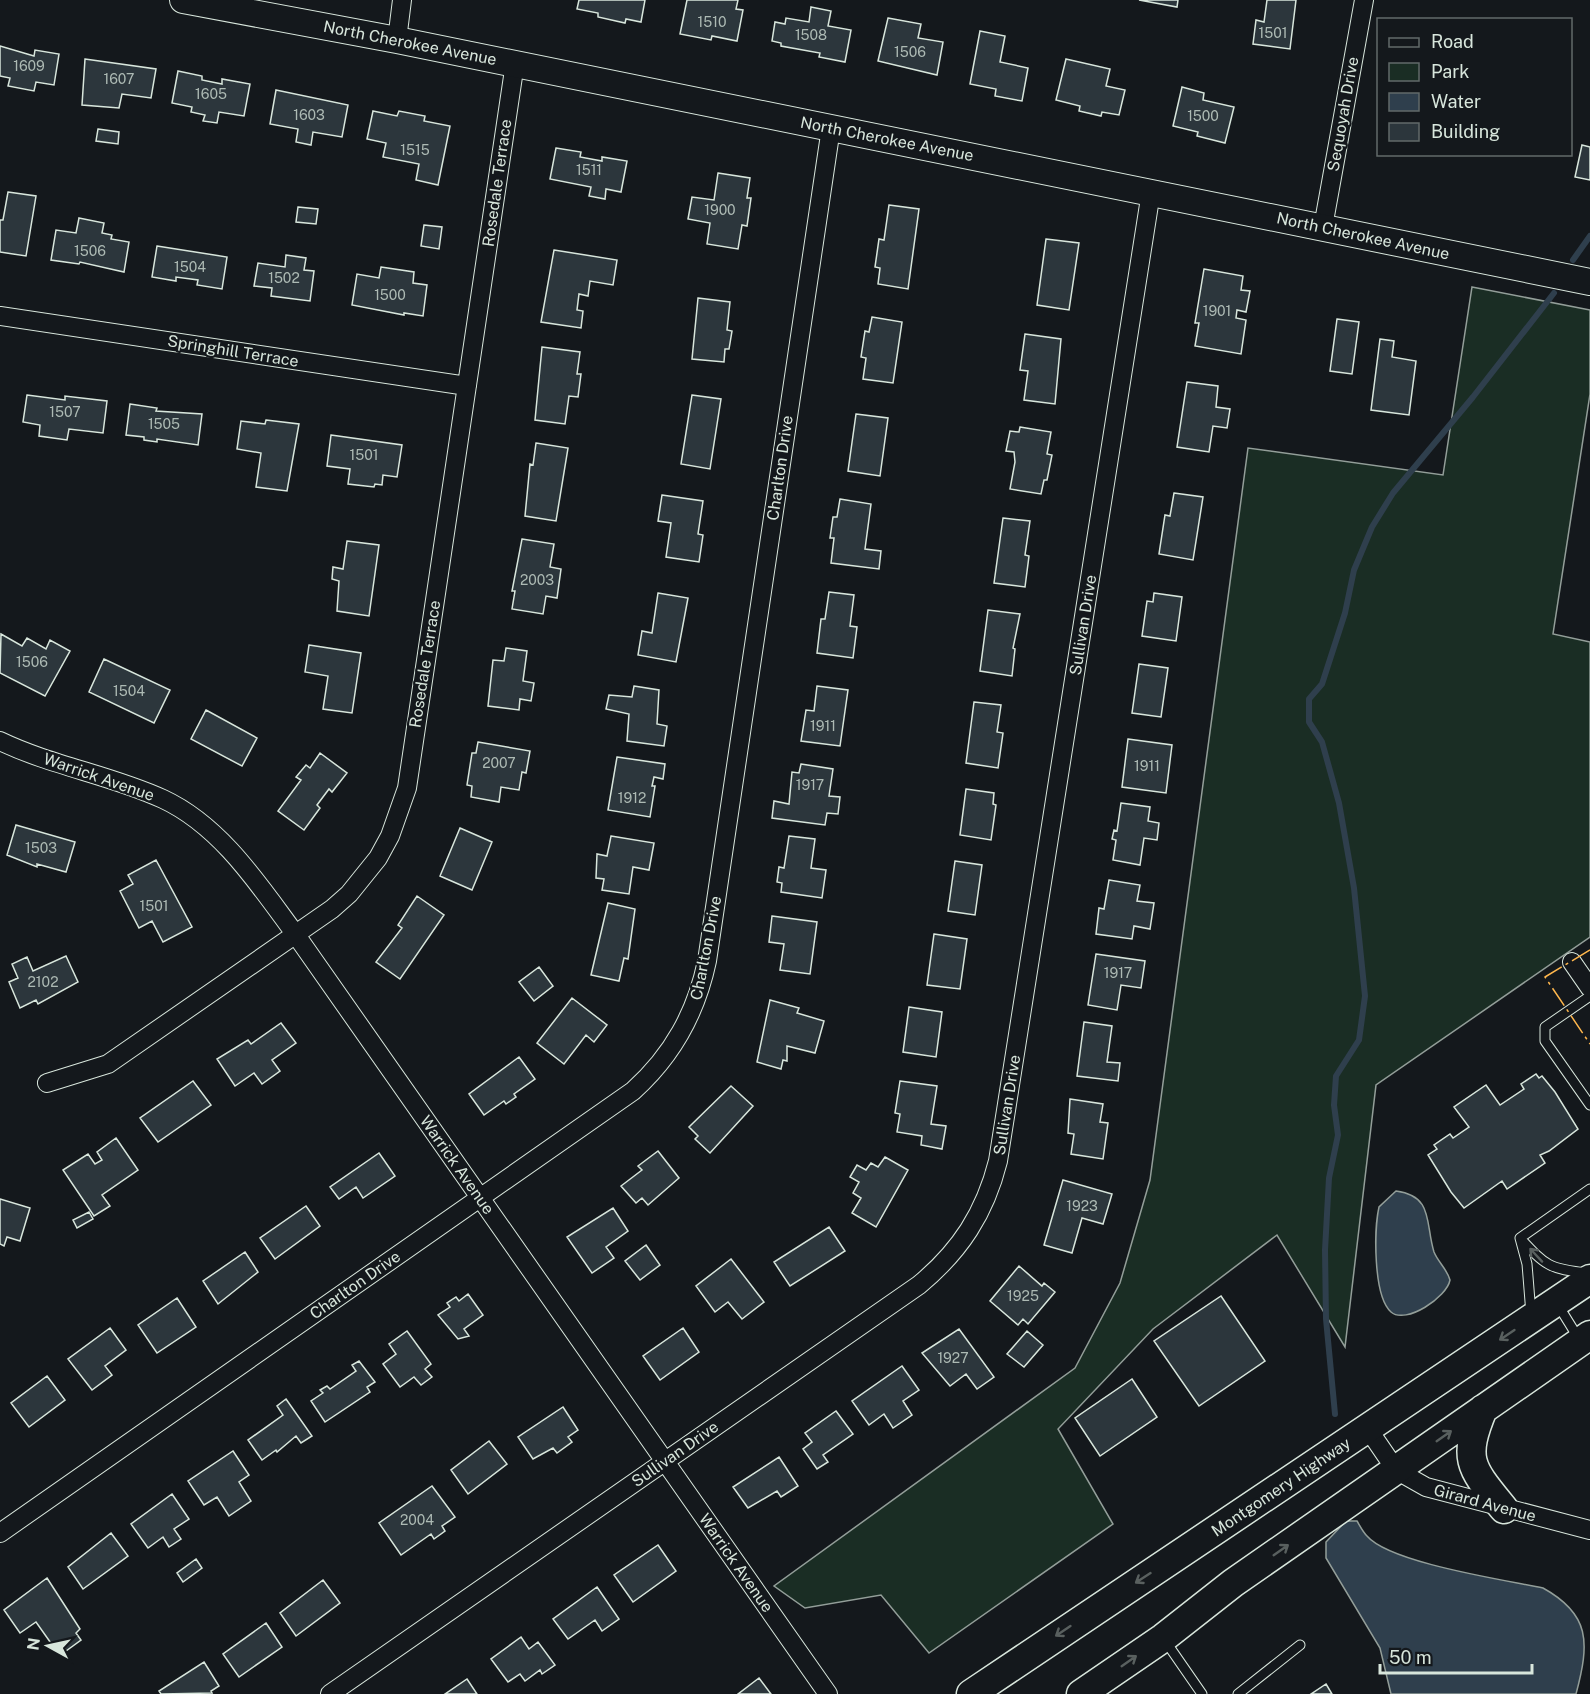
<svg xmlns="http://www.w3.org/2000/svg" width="1590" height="1694" viewBox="0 0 1590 1694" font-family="'Public Sans',sans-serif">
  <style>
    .green { fill: #1a2d24; stroke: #939e99; stroke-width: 1.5 }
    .water { fill: #2f3f4d; stroke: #939e99; stroke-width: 1.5 }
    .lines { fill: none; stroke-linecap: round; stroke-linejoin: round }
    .stream { stroke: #2f3f4d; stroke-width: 6 }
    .building { fill: #2c363c; stroke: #d8e6dc; stroke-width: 1.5 }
    .lane-casing { stroke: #d8e6dc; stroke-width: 11 }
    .street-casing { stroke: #d8e6dc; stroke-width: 20 }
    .secondary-casing { stroke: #d8e6dc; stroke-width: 28 }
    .primary-casing { stroke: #d8e6dc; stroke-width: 31 }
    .lane { stroke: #14181c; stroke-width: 9 }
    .street { stroke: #14181c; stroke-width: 18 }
    .secondary { stroke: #14181c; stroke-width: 26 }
    .primary { stroke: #14181c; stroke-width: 28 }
    .power { stroke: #ffb74d; stroke-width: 1.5; stroke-dasharray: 21 4.5 3 4.5; stroke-linecap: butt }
    .oneway { stroke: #59605f }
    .labels { text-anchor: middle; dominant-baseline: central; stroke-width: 4.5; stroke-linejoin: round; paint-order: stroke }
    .number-label { font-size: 14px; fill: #adbab4 }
    .street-label { font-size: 16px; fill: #d8e6dc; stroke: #14181c }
  </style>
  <rect width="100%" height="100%" fill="#14181c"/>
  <path class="green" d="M1472 287 1590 310V394L1553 634 1590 642V937L1376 1085 1345 1347 1277 1235 1153 1329 1058 1429 1113 1524 929 1653 881 1595 805 1608 774 1586 1075 1368 1120 1283 1150 1180 1248 448 1443 475Z"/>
  <path class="water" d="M1396 1191C1434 1196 1425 1223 1434 1252 1438 1262 1447 1269 1450 1280 1447 1297 1406 1325 1391 1312 1373 1296 1374 1229 1379 1207Z
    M1346 1521H1357C1360 1526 1363 1532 1367 1536 1390 1563 1505 1580 1543 1588 1590 1614 1590 1642 1576 1694H1391L1380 1648 1326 1558V1542Z"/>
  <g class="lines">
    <path class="stream" d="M1573 260 1590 236
      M1335 1414 1326 1319 1325 1250 1329 1178 1338 1135 1334 1105 1336 1076 1359 1040 1365 996 1354 888 1339 803 1322 742 1309 722V699L1322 684 1345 613 1354 570 1372 527 1393 493 1473 397 1554 293"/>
  </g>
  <path class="building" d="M579 0H645L641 22 626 19 625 23 598 17V13L577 9Z
    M687 0H738L736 9 743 10 737 41 712 36 711 40 680 34Z
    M1139 0H1178L1177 7Z
    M1267 0H1296L1290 49 1253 44 1256 20 1264 22Z
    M811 7 831 11 828 26 851 30 845 62 819 57 820 53 781 46V43L772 41 775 22 785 24 786 18 809 22Z
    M888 18 921 24 918 38 943 42 937 75 878 61Z
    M980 31 1005 36 1000 62 1028 68 1022 101 995 96 996 89 970 84Z
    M0 46 34 56 35 50 59 54 54 85 36 82 34 91 8 86 10 78 0 76Z
    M85 59 156 69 151 98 122 94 119 108 82 105Z
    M1066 59 1110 69 1106 86 1125 90 1119 115 1102 112 1101 116 1079 111 1080 106 1056 100Z
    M178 71 202 76V80L222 84V79L250 84 244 116 219 112 217 123 203 121 205 115 191 112 192 107 172 103Z
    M1182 87 1204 93 1203 100 1234 107 1225 143 1197 136 1198 132 1173 126Z
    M276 90 348 105 342 137 313 132 311 145 296 142 298 129 270 124Z
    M373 111 397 116 399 111 425 116 424 121 450 126 438 185 416 180 419 164 383 157 386 143 367 139Z
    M98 129 119 132 118 144 96 141Z
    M1582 145 1590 147V180L1575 177Z
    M556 148 581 152 580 157 602 161V157L627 161 621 192 606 189 605 199 589 196 591 187 550 179Z
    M718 173 750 178 747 198H751L747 226 742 225 738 249 707 244 710 223 688 219 692 197 714 200Z
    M8 192 36 196 26 256 0 252V220H3Z
    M889 205 919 209 908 289 878 284 880 268 875 267 879 239 884 240Z
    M298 207 318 209 316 224 296 222Z
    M79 218 104 223 102 233 112 235 111 239 129 242 124 272 80 262 79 264 51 260 56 230 76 233Z
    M424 225 442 227 439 249 421 246Z
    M1046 239 1079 243 1069 310 1037 305Z
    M157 246 227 257 222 289 197 285 198 280 176 277V281L152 277Z
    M554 250 617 260 613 285 590 281 588 296 579 294 577 310 583 311 581 328 541 322Z
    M286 255 306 258 304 270 314 271 310 301 271 296 272 288 254 286 258 263 285 267Z
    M381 267 414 272 413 283 427 285 423 316 404 313V315L352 305 357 274 379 278Z
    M1204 269 1243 276 1241 290 1250 291 1246 312 1237 310 1236 318 1246 320 1241 354 1195 346 1199 323H1195Z
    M698 298 730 302 727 330 732 331 729 349H725L724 362 692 359Z
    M872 317 902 322 893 383 863 379 866 358 861 357 865 331 869 332Z
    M1337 319 1359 322 1352 374 1330 371Z
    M1025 334 1061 339 1055 404 1024 400 1028 371 1020 370Z
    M1380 339 1394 341 1392 357 1416 361 1409 415 1371 410Z
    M542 347 580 352 577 374H581L578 397 569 396 565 424 535 420Z
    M1187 382 1218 386 1216 407 1230 409 1227 428 1213 426 1209 452 1177 447Z
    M27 395 65 400V396L107 401 103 433 69 429 67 440 39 436 40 425 23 422Z
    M692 395 721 399 710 469 681 464Z
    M130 404 157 408 156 411 202 414 198 445 157 439V442L144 440V437L126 435Z
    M856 414 888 418 880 476 848 471Z
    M266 420 299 424 287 491 256 487 261 453 237 449 241 421 265 424Z
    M1020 427 1051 432 1047 454 1052 455 1047 480H1044L1041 494 1010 489 1015 462 1014 452 1006 451 1010 431 1019 432Z
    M331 435 402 445 397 477 383 475 382 485 375 484 374 487 348 484 350 469 327 466Z
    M536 443 568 448 556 521 525 516 530 464 533 465Z
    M1174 493 1203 497 1193 560 1159 554 1165 515 1170 516Z
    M662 495 703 501 698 534 703 535 699 562 666 557 671 523 658 521Z
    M840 499 871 504 865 549 881 551 879 569 831 563 834 538H830L833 517H837Z
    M1003 518 1030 521 1025 555 1029 556 1025 587 994 583Z
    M522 539 554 544 550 567 561 569 557 598 546 596 543 614 512 609 515 591H512Z
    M347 541 379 545 369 616 337 611 339 581 332 579 333 567 343 569Z
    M829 592 854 595 850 626 857 627 853 658 817 653 821 619H825Z
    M658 593 688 598 676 662 638 655 642 631 652 633Z
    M1154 593 1182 597 1176 641 1142 636 1147 601 1153 602Z
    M988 610 1020 614 1013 648 1015 649 1012 676 980 671Z
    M1 634 22 646 27 638 46 649 50 640 70 651 45 696 0 673Z
    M309 645 361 653 352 713 323 709 328 676 305 672Z
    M506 648 527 651 523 681 534 683 531 701 520 699 519 710 488 706 493 660 504 661Z
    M104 659 170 690 154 723 89 692Z
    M1139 664 1168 668 1161 717 1132 713Z
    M634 686 659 690 657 724 667 726 664 746 627 741 629 714 606 709 609 695 632 697Z
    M817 686 848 690 840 746 801 741 806 710 814 711Z
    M974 702 1001 705 997 732 1003 733 998 768 966 763Z
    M206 710 257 738 242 766 191 739Z
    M1128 739 1172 745 1166 793 1122 787Z
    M478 742 530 751 526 773 522 772 519 790 501 787 499 802 471 797 472 786 467 785 472 753H476Z
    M320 753 347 773 332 792 329 789 317 805 320 808 304 830 278 811 301 780 296 777 306 765 310 768Z
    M617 757 665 764 663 779 654 777 652 786H655L650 817 608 810Z
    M801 764 833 769 829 796 840 797 838 814 827 813 825 825 772 818 774 801 789 804 792 772 799 773Z
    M966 789 994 793 993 804 996 805 991 840 960 835Z
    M1121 803 1150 807 1148 821 1159 823 1157 840 1144 838 1140 865 1113 860 1116 840 1112 839 1114 830 1117 831Z
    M16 825 75 842 66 872 37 864V867L7 855Z
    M460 828 492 842 472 890 440 876Z
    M611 836 654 843 649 870 633 867 629 894 602 890 604 879 596 878 597 854 607 856Z
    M789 836 815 839 811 868 826 870 822 898 781 892 782 883 777 882 779 867 784 868Z
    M156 860 192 927 163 942 152 921 139 928 120 891 133 884 128 875Z
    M955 861 982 865 975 915 948 911Z
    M1109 880 1140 885 1137 901 1154 903 1150 929 1134 926 1132 939 1096 934 1099 908 1104 909Z
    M417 896 444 915 400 979 376 962 402 928 398 925Z
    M608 903 635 909 628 959 624 958 619 981 591 975Z
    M772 916 817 922 810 974 780 970 784 944 769 942Z
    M934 934 967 939 960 989 927 985Z
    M1096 954 1145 961 1141 988 1121 985 1117 1010 1088 1005Z
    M66 956 78 982 38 1004 36 1000 20 1008 9 982 18 978 12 964 27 957 33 971Z
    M539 967 553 986 534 1001 519 982Z
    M572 998 607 1025 594 1042 586 1035 564 1064 537 1043Z
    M770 1000 799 1008 797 1013 824 1021 815 1053 787 1046V1061L783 1060 781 1069 757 1062Z
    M909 1007 942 1012 936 1057 903 1052Z
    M1084 1022 1112 1026 1107 1062 1120 1063 1118 1081 1077 1076Z
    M281 1023 296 1043 272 1060 280 1071 262 1084 254 1073 235 1086 217 1059 248 1040 251 1044Z
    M519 1057 535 1079 514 1094 516 1097 506 1104 504 1101 484 1115 469 1094Z
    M1536 1074 1539 1078 1542 1076 1555 1092 1578 1129 1549 1151 1540 1155 1545 1163 1507 1189 1502 1181 1464 1208 1451 1192 1428 1155 1437 1149 1434 1145 1450 1134 1453 1138 1469 1127 1454 1107 1486 1085 1500 1105 1524 1089 1521 1084Z
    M193 1081 211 1105 158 1142 140 1118Z
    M900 1081 937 1086 931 1124 946 1126 942 1149 921 1145 922 1136 897 1132 900 1114 895 1113Z
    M731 1086 753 1106 710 1153 695 1139 698 1136 689 1127Z
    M1070 1099 1103 1104 1100 1122 1108 1123 1103 1159 1071 1154 1074 1134 1068 1133Z
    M116 1138 138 1170 102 1195 110 1206 94 1216 63 1170 88 1154 95 1164 102 1160 97 1152Z
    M658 1151 679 1178 648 1205 642 1198 636 1203 621 1186 642 1170 638 1166Z
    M379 1153 395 1176 363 1198 356 1187 339 1199 330 1187Z
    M885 1157 908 1170 876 1227 852 1213 861 1198 853 1193 859 1182 850 1177 857 1165 866 1170 871 1163 878 1167Z
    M1063 1180 1112 1194 1103 1224 1082 1218 1072 1253 1044 1245Z
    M0 1199 30 1208 20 1241 7 1237 4 1246 0 1244Z
    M306 1206 320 1226 275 1259 260 1238Z
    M613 1208 628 1231 606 1247 614 1258 592 1273 567 1237Z
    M89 1212 93 1219 77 1228 73 1220Z
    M829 1227 845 1251 790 1286 774 1262Z
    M646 1245 660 1265 640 1280 625 1261Z
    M245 1252 258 1272 218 1304 203 1281Z
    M731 1259 764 1302 742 1319 728 1302 715 1312 696 1286Z
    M1019 1266 1042 1286 1044 1283 1055 1292 1028 1324 1023 1319 1018 1325 990 1301Z
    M468 1294 483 1315 464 1329 469 1336 458 1339 438 1315 450 1307 447 1303 456 1297 459 1301Z
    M1221 1296 1265 1361 1199 1406 1154 1341Z
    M177 1298 196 1327 157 1353 138 1325Z
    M110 1328 126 1350 105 1366 112 1375 92 1390 68 1359Z
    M683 1328 699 1352 660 1380 643 1356Z
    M959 1329 994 1377 977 1389 966 1374 950 1386 922 1353Z
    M407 1331 431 1364 425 1369 432 1377 421 1385 414 1377 400 1387 383 1364 396 1354 389 1344Z
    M1027 1331 1043 1345 1024 1367 1007 1354Z
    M359 1361 375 1382 367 1387 370 1392 325 1422 311 1401 323 1393 320 1390 327 1386 330 1389 356 1371 352 1365Z
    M902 1366 919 1390 903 1401 912 1415 893 1428 884 1414 869 1425 852 1401Z
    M47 1376 65 1400 29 1427 11 1403Z
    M1132 1379 1157 1417 1100 1456 1075 1418Z
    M286 1399 312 1436 301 1443 296 1436 277 1452 276 1450 262 1460 248 1440 283 1415 277 1406Z
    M563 1407 578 1430 568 1437 572 1442 557 1453 553 1448 533 1459 518 1437Z
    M836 1411 853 1434 823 1455 828 1462 817 1469 803 1449 812 1442 805 1433Z
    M489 1441 507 1464 468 1494 451 1470Z
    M233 1451 249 1475 239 1482 251 1501 229 1516 217 1497 204 1505 188 1481Z
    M779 1457 798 1486 781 1497 777 1491 748 1508 733 1487Z
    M432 1486 455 1517 442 1526 445 1531 434 1539 431 1534 401 1555 379 1523Z
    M172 1494 189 1519 174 1529 181 1539 169 1547 163 1537 148 1548 131 1524Z
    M111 1533 128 1556 83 1589 68 1567Z
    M658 1545 676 1571 633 1602 614 1575Z
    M196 1559 202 1568 183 1582 177 1573Z
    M47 1578 80 1629 76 1633 81 1640 66 1651 61 1643 53 1646 36 1622 20 1633 4 1610Z
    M323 1580 340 1603 296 1636 280 1613Z
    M597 1587 619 1619 602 1631 595 1620 568 1639 553 1619Z
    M266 1623 282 1647 239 1677 223 1654Z
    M521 1637 529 1649 538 1642 555 1665 542 1674 540 1670 525 1681 520 1674 508 1682 491 1659Z
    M204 1662 219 1686 211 1691 212 1693 161 1694 159 1691Z
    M759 1678 771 1694H738Z
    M467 1679 477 1694H445Z
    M1326 1684 1332 1694H1311Z"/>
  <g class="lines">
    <g class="lane-casing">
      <path id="lane" d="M1590 996 1545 1027V1041L1590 1105
        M1520 1238 1590 1189
        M1558 1305 1579 1339
        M1531 1314 1527 1264 1520 1238C1546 1266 1549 1269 1588 1273
        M1166 1642 1202 1694
        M1238 1694 1300 1645"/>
    </g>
    <g class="street-casing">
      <path id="street" d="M397 40 402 0
        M1323 227 1364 0
        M0 316 467 386
        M0 741C52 766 111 775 163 799 221 826 259 885 296 935L828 1694
        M1572 962 1590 988
        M47 1083 108 1064 332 909 349 894 378 858 390 836 407 788 515 63
        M1368 1429 1396 1470 1426 1487 1590 1530
        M0 1533 633 1091C673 1055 696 1013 707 961L831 128
        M330 1694 919 1285C960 1251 985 1213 998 1161L1151 192"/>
    </g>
    <g class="secondary-casing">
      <path id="secondary" d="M183 0 397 40 1590 282"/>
    </g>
    <g class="primary-casing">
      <path id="primary" d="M1483 1409C1462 1460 1470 1467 1504 1509
        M971 1694 1590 1279
        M1081 1694 1163 1638 1233 1583 1590 1335"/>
    </g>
    <use href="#lane" class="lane"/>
    <use href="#street" class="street"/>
    <use href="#secondary" class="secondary"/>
    <use href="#primary" class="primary"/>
    <path class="power" d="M1590 950 1545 977 1590 1044"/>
  </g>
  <defs><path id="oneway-shaft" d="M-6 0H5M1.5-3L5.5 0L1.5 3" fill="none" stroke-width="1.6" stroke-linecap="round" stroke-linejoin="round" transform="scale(1.5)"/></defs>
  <g class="oneway">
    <use href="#oneway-shaft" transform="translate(1536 1255) rotate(-133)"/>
    <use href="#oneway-shaft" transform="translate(1507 1335) rotate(146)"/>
    <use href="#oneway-shaft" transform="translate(1444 1436) rotate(-35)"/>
    <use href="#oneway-shaft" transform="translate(1281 1550) rotate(-35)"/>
    <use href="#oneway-shaft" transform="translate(1143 1578) rotate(147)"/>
    <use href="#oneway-shaft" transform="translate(1063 1631) rotate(146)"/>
    <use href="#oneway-shaft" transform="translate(1129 1661) rotate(-35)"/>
  </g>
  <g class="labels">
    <g class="number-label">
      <text x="712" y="22">1510</text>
      <text x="1273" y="33">1501</text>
      <text x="811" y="35">1508</text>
      <text x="910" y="52">1506</text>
      <text x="29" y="66">1609</text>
      <text x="119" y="79">1607</text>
      <text x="211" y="94">1605</text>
      <text x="309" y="115">1603</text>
      <text x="1203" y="116">1500</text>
      <text x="415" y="150">1515</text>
      <text x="589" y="170">1511</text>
      <text x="720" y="210">1900</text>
      <text x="90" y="251">1506</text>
      <text x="190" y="267">1504</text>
      <text x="284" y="278">1502</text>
      <text x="390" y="295">1500</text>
      <text x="1217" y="311">1901</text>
      <text x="65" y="412">1507</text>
      <text x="164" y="424">1505</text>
      <text x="364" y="455">1501</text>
      <text x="537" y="580">2003</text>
      <text x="32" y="662">1506</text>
      <text x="129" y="691">1504</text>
      <text x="823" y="726">1911</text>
      <text x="499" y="763">2007</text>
      <text x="1147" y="766">1911</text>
      <text x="810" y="785">1917</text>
      <text x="632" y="798">1912</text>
      <text x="41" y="848">1503</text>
      <text x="154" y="906">1501</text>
      <text x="1118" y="973">1917</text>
      <text x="43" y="982">2102</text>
      <text x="1082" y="1206">1923</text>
      <text x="1023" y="1296">1925</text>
      <text x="953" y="1358">1927</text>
      <text x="417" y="1520">2004</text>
    </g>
    <g class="street-label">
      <text transform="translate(410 43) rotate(11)">North Cherokee Avenue</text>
      <text transform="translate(1343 114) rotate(-80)">Sequoyah Drive</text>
      <text transform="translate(887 139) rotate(11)">North Cherokee Avenue</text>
      <text transform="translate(497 183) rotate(-82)">Rosedale Terrace</text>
      <text transform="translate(1363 236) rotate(12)">North Cherokee Avenue</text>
      <text transform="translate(233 351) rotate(9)">Springhill Terrace</text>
      <text transform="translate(780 468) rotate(-82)">Charlton Drive</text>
      <text transform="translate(1083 625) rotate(-81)">Sullivan Drive</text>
      <text transform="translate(425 664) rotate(-81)">Rosedale Terrace</text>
      <text transform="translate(99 777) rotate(19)">Warrick Avenue</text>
      <text transform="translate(706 948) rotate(-79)">Charlton Drive</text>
      <text transform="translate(1007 1105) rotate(-81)">Sullivan Drive</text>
      <text transform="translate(457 1165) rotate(55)">Warrick Avenue</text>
      <text transform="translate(355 1285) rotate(-35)">Charlton Drive</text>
      <text transform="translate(675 1454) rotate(-35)">Sullivan Drive</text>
      <text transform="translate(1281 1487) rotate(-34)">Montgomery Highway</text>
      <text transform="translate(1485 1503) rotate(15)">Girard Avenue</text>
      <text transform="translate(736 1563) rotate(55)">Warrick Avenue</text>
    </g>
  </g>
  <rect x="1377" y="18" width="195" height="138" fill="#14181c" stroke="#626a69" stroke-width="1.5"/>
  <rect x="1389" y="38" width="30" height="9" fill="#14181c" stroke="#626a69" stroke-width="1.5"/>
  <text x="1431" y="48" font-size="18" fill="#d8e6dc">Road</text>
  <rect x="1389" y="63" width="30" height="18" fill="#1a2d24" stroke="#626a69" stroke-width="1.5"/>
  <text x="1431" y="78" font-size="18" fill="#d8e6dc">Park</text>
  <rect x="1389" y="93" width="30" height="18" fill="#2f3f4d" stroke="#626a69" stroke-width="1.5"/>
  <text x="1431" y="108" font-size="18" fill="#d8e6dc">Water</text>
  <rect x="1389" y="123" width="30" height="18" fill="#2c363c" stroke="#626a69" stroke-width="1.5"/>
  <text x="1431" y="138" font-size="18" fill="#d8e6dc">Building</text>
  <g transform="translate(48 1646) rotate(278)" stroke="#14181c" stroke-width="4.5" paint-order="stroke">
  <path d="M0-4.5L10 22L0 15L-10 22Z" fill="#d8e6dc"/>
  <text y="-9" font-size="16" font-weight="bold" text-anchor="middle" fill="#d8e6dc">N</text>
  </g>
  <path d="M1380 1664v9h152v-9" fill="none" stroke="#d8e6dc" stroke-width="3"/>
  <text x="1389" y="1664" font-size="18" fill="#d8e6dc" stroke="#14181c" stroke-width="4.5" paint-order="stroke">50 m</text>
</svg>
